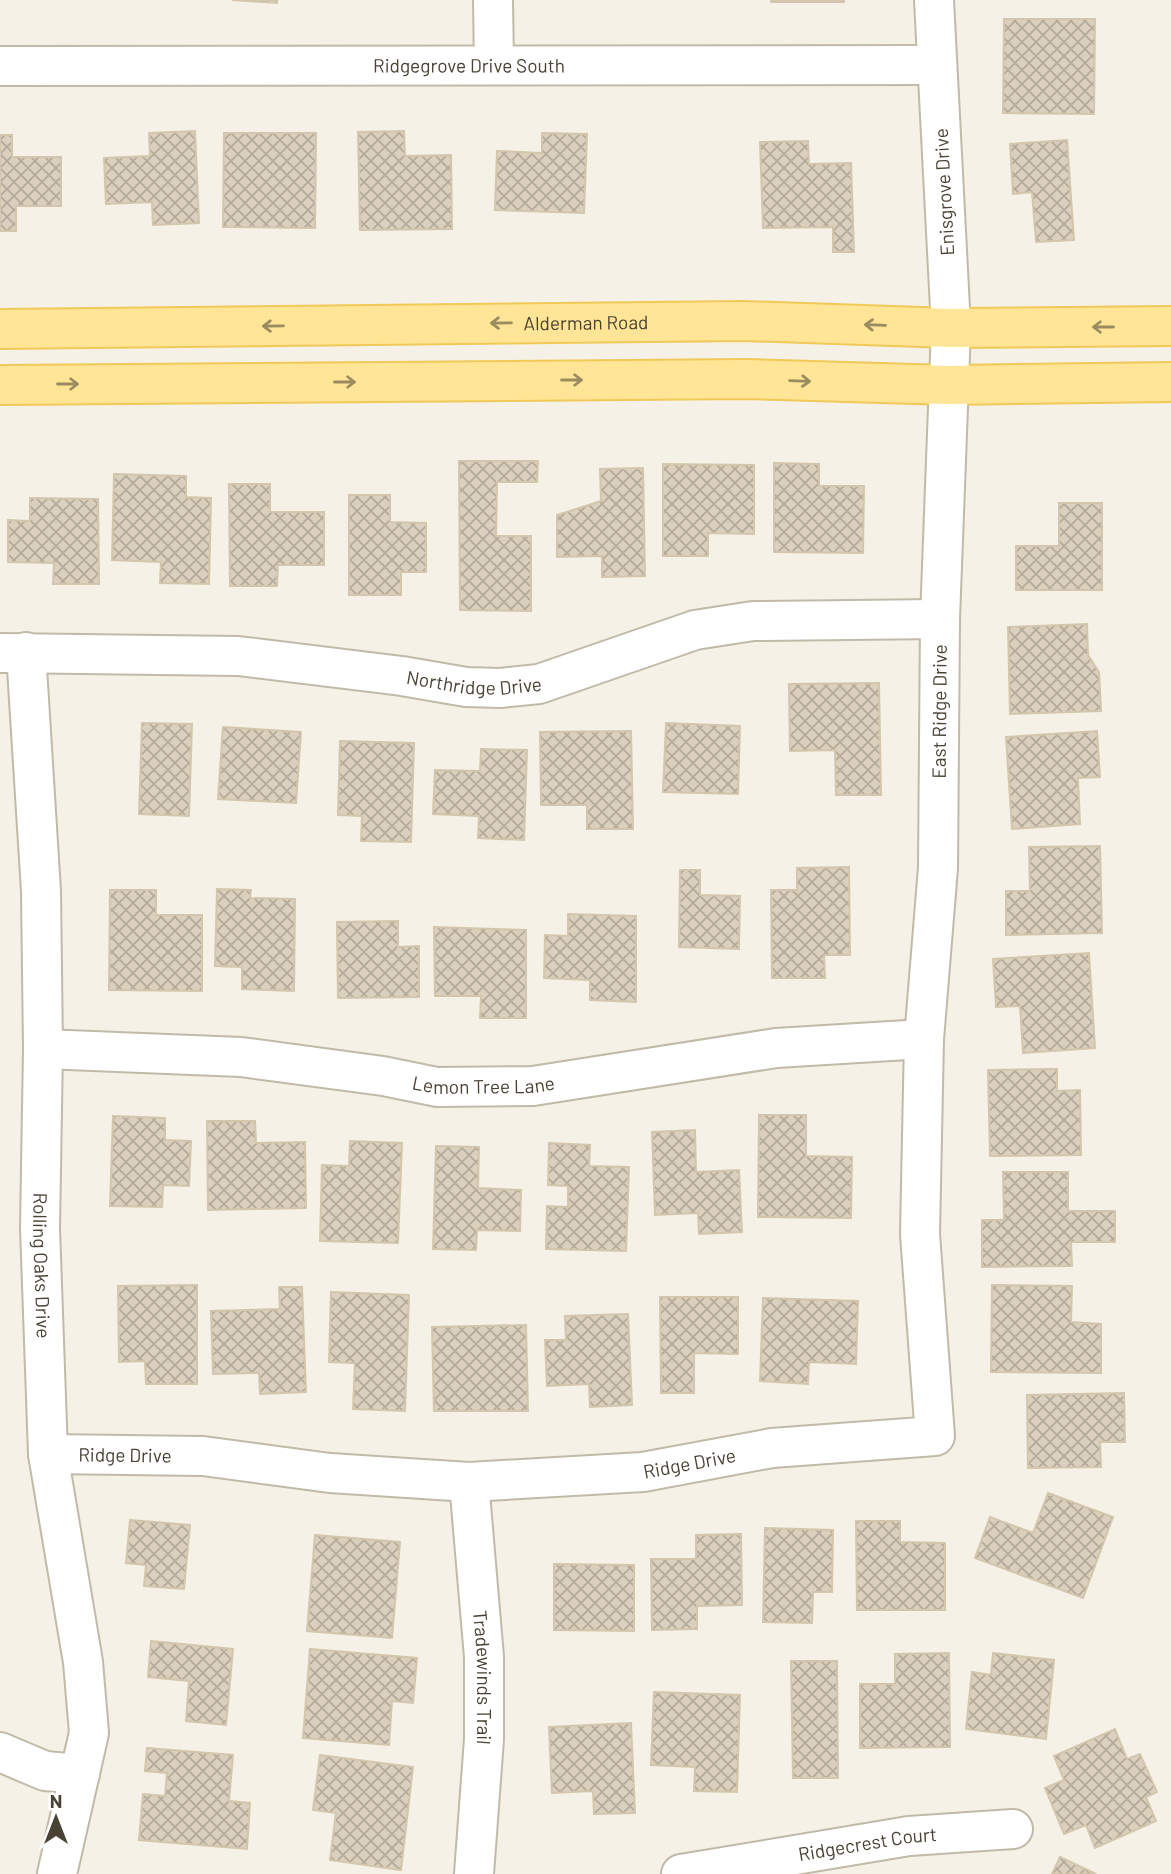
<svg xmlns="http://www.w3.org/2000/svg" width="1171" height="1874" viewBox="0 0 1171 1874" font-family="Barlow,sans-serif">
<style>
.building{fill:url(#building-cross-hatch);stroke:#d3c6ad;stroke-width:2}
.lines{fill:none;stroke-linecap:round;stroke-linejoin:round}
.minor-casing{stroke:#c1baa8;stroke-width:42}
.major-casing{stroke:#f1c959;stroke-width:42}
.minor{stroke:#fff;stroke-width:38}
.major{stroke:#ffe595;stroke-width:38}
.oneway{stroke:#9b8b60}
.labels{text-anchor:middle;stroke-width:5;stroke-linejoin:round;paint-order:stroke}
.street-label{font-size:19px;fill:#494235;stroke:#fff}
</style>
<defs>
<pattern id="building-cross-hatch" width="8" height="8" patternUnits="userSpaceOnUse" patternTransform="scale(1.75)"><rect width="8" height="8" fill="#dbd0bd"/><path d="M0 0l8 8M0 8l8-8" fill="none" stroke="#b4aa9a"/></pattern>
</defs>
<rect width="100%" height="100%" fill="#f5f1e6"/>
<path class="building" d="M232 0H277V3Z
M771 0H844V2H771Z
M1004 19H1095L1094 114 1003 113Z
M195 131 199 223 153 225 152 202 106 204 104 158 150 156 149 133Z
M404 131 405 156 451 155 452 229 360 230 358 132Z
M224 133H316L315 228 223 227Z
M542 133 587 134 584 213 495 210 497 151 542 153Z
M0 135H12V157H61V206H16V231H0Z
M1067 140 1074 240 1036 242 1032 192 1013 194 1010 144Z
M808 141 809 164 851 163 854 252H833V227L763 228 760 142Z
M459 461H538L537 482H497L496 536H531V611L460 610Z
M774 463 819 464V486H864L863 553 774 552Z
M663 464 754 465V534L708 533V556H663Z
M643 468 645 576 602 577V556L557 557V515L601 501 600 469Z
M114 474 186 476V497L211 498 209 584 160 583 161 562 112 560Z
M229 484H270V512H324V565H278L277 586H230Z
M349 495H390V522L426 523V572H401V595H349Z
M30 498 98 499 99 584H53L54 563 8 562V520L30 521Z
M1059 503H1102V590H1016V546H1059Z
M1087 624 1088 655 1099 672 1101 711 1010 714 1008 627Z
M879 683 881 795H836L835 750 790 751 789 684Z
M142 723 192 724 189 816 139 814Z
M666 723 740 726 738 794 663 792Z
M223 727 301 732 296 803 218 799Z
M631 731 633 829H587V805H541L540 732Z
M1097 731 1100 777 1078 778 1080 824 1012 829 1006 737Z
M340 741 414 743 411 842 361 841 362 816 338 815Z
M481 749 527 750 524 840 478 838 479 816 433 814 435 770 480 771Z
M1100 846 1102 933 1006 935V891H1030L1029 847Z
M849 867 850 955H824L825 978H772L771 890H797V868Z
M680 870H700V895L740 896 739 949 679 947Z
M217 889 251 890 250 898 295 899 294 991 242 989V967L215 966Z
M110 890H156V915H202V991L109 990Z
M568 914 636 916V1002L590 1000V980L544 978 545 935 568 936Z
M398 921V947L419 946V997L338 998 337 922Z
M434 927 526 930V1018H480L481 996H435Z
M1089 953 1095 1048 1023 1053 1020 1006 996 1007 993 959Z
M1057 1069V1091L1080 1090 1081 1155 990 1156 988 1070Z
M759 1115H806V1156L852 1157 851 1218 758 1217Z
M113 1116 165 1118V1140L191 1141 189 1186 163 1185 162 1207 110 1206Z
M207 1121H255L256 1143 305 1142 306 1208 208 1210Z
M695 1130 696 1172 739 1170 742 1232 699 1234 698 1213 655 1215 652 1132Z
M350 1141 402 1143 398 1243 320 1241 322 1165 349 1166Z
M549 1143 590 1145 589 1166 629 1167 626 1251 546 1249 547 1206 568 1207V1186L548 1185Z
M436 1146 479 1147 478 1188 521 1190 520 1231 477 1230 476 1250 433 1249Z
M1003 1172H1068V1211H1115V1242H1071L1072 1266 982 1267V1220H1004Z
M197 1285V1384H146L145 1361 119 1362 118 1286Z
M992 1285 1072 1286 1071 1322 1101 1324V1373L991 1372Z
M279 1287H302L306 1392 260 1394 259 1373 213 1374 211 1311 280 1309Z
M331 1292 409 1295 405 1411 353 1409 355 1363 329 1362Z
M660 1297H738V1354L694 1353V1393H661Z
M763 1298 858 1301 856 1364 809 1362 808 1384 760 1381Z
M628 1314 632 1405 590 1407 589 1384 547 1386 545 1340H566L565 1316Z
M526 1325 528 1411H434L432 1327Z
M1124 1393 1125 1442H1100L1101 1467 1028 1468 1027 1395Z
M1048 1493 1113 1517 1083 1598 975 1558 990 1517 1033 1533Z
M130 1520 190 1525 184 1589 144 1586 146 1565 126 1563Z
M856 1521H900V1542L945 1543V1610H857Z
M765 1528 833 1530 832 1592H813L812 1623 763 1622Z
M741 1534 742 1605 697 1606V1629L652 1630 651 1559H696V1535Z
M315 1535 400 1542 392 1638 307 1631Z
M554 1564 634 1565V1631L554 1630Z
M151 1641 233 1649 226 1725 186 1721 189 1681 148 1677Z
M310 1649 417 1658 413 1703 392 1701 389 1745 303 1738Z
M949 1653 950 1747 860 1748V1684H895V1654Z
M993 1653 1054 1660 1046 1739 966 1729 972 1672 991 1675Z
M791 1661H837L838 1778H793Z
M654 1692 740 1695 737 1792 694 1791 695 1767 651 1765Z
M631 1723 635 1813 594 1814 593 1791 552 1793 549 1727Z
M1115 1729 1127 1759 1140 1754 1157 1792 1146 1797 1156 1821 1095 1848 1086 1825 1064 1834 1045 1788 1064 1780 1054 1756Z
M147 1748 233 1755 229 1801 250 1803 247 1849 139 1840 143 1794 165 1796 167 1773 145 1771Z
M320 1755 413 1767 401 1870 330 1860 336 1813 313 1810Z
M1060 1857 1096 1874H1052Z"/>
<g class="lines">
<defs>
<g id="minor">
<path d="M493 0 494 65"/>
<path id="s1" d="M0 66 937 65"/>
<path id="s2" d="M26 652 41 891 43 1049 40 1228 48 1454 83 1662 89 1733 57 1874"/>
<path id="s3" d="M2 653 238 656 402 676 466 687 500 688 539 684 695 630 753 621 940 619"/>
<path id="s4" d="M43 1049 241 1057 383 1076 437 1087 533 1086 776 1048 924 1039"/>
<path id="s5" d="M48 1454 203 1456 330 1473 469 1482 643 1472 772 1448 935 1436 920 1234 924 1039 938 868 940 619 951 328 934 0"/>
<path id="s6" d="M469 1482 484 1657V1739L474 1874"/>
<path d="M0 1752 45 1771 80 1774"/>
<path id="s7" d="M681 1874 909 1836 1013 1829"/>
</g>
<g id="major">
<path id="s8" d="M0 329 744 321 951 328 1171 326"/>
<path d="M0 385 746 379 949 385 1171 382"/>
</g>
</defs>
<use href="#minor" class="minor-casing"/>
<use href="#major" class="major-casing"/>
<use href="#minor" class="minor"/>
<use href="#major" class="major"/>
</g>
<defs><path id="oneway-shaft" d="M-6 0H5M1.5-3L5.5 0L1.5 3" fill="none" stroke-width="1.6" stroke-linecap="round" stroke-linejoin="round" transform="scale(1.75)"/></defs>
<g class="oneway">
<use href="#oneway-shaft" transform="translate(501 323) rotate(179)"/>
<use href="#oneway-shaft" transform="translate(875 325) rotate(-178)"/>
<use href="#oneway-shaft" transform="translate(273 326) rotate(179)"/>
<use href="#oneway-shaft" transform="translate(1103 327) rotate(180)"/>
<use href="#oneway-shaft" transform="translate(572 380)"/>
<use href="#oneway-shaft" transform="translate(800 381) rotate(2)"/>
<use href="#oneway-shaft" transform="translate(345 382)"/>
<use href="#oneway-shaft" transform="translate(68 384)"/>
</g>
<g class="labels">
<g class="street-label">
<text dy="7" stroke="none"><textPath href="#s1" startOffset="469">Ridgegrove Drive South</textPath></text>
<text transform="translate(944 192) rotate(-93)" y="7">Enisgrove Drive</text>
<text dy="7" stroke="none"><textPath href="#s8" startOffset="586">Alderman Road</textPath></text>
<text dy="7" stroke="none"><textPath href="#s3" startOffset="474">Northridge Drive</textPath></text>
<text dy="7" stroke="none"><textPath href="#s5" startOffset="1617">East Ridge Drive</textPath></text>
<text dy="7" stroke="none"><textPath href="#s4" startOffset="443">Lemon Tree Lane</textPath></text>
<text dy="7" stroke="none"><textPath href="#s2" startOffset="614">Rolling Oaks Drive</textPath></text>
<text dy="7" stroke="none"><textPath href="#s5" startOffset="77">Ridge Drive</textPath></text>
<text dy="7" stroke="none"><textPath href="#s5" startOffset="644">Ridge Drive</textPath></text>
<text dy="7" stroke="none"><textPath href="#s6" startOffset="196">Tradewinds Trail</textPath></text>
<text dy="7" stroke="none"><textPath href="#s7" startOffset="189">Ridgecrest Court</textPath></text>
</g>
</g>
<g transform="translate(56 1818)" stroke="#ffffff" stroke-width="5" paint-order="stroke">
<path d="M0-5L12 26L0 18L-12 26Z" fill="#494235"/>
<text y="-10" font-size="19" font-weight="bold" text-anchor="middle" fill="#494235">N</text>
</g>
</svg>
